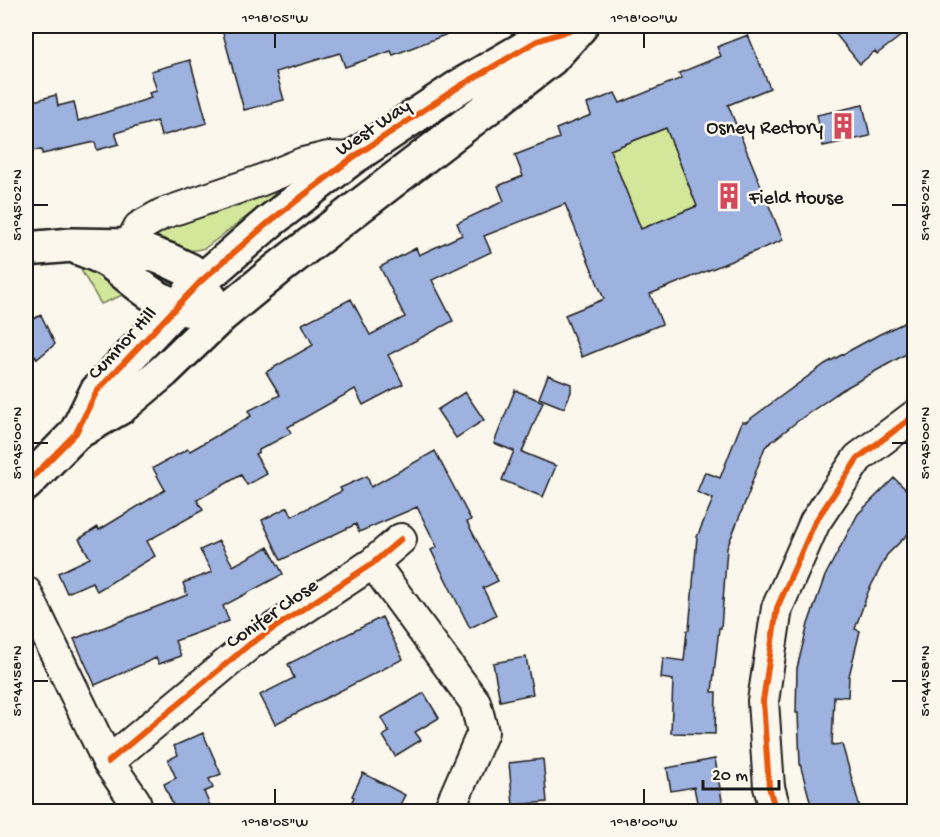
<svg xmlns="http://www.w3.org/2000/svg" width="940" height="837" viewBox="0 0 940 837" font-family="'Gochi Hand',sans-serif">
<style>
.green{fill:#d3e79b;stroke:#78825c;stroke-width:1.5}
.building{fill:#9eb2e0;stroke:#1c1c1c;stroke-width:1.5;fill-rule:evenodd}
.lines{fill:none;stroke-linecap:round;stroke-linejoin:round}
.street-casing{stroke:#1c1c1c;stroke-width:34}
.secondary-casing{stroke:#1c1c1c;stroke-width:38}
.street{stroke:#fbf7ec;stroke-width:30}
.secondary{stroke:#fbf7ec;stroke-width:33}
.cycleway-casing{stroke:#fbf7ec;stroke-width:10}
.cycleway{stroke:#e8590c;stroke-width:6}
.ticks{fill:none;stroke:#1c1c1c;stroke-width:2}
.labels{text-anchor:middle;stroke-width:5;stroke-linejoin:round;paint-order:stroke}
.street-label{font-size:20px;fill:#1c1c1c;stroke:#fbf7ec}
.poi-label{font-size:20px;fill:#1c1c1c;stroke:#fbf7ec;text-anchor:end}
.neatline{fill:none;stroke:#1c1c1c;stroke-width:2}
.ticks-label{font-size:15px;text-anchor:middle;fill:#1c1c1c}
</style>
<rect width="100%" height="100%" fill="#fbf7ec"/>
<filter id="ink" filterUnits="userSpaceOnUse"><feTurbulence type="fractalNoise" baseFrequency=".0167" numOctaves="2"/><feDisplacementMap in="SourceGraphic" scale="12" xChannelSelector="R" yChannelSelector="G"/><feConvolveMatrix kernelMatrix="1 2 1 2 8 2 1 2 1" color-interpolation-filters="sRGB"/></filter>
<g filter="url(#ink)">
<path class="green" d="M666 128 697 206 641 229 610 150Z
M297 179 205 248C185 254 171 249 152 242L151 235 161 226Z
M81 263 95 266 125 294 101 304 82 272Z"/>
<path class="building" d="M221 26H465L466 27 393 55 391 51 345 67 340 53 276 72 284 100 244 110Z
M829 26H914L877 54 875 51 860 64Z
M748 35 770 88 728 105 783 240 650 294 662 324 582 357 565 315 604 299 565 204 484 236 491 252 432 280 453 321 388 355 403 384 363 405 355 389 288 427 291 433 259 450V452L255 454 267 474 247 485 241 475 197 500 203 510 147 541 155 556 97 591 92 582 67 593 58 573 90 558 79 539 98 527 99 530 165 490 153 468 188 449 190 451 251 416 248 411 280 395 266 372 313 345 302 324 351 299 370 335 405 317 380 267 416 248 419 255 462 235 457 223 504 201 498 186 523 176 515 155 559 138 556 129 591 115 587 104 615 93 620 103 682 78 679 73 721 56 717 47ZM666 128 697 206 641 229 610 150Z
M190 60 207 123 161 136 157 121 115 133 119 144 97 150 95 142 42 154V150L26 151V103L56 95 58 106 74 102 78 121 151 98 149 93 157 91 151 71Z
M863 105 870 136 823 146 817 115Z
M41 315 55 344 37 359 35 355 26 360V323Z
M915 318V349L842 390 799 420 765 447 749 490H750L727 548 721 628H719L712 692H716L715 734 671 733 673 680 661 678 663 658 684 661 687 630H689L697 537 713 499 697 492 705 472 720 478 742 422H746L825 364 880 334Z
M548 375 571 384V392L564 408 539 398Z
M515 390 543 402 522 452 556 466 543 497 502 480 514 451 494 443Z
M465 392 484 420 456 438 437 410Z
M435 451 471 520 467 522 498 581 483 588 496 615 470 628 431 550 437 547 417 507 359 532 356 524 281 560 262 520 288 507 292 516 342 491 340 488 367 476 371 487Z
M894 478 915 498V527L887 555 868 592 855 629 860 631 849 676 848 697 834 696 832 745 842 744 860 808 848 812H813L800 764 798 713H796L797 668 808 624 825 576 858 514Z
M219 541 233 566 268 547 283 574 223 606 229 621 175 641 181 656 159 664 156 658 95 685 74 639 187 595 183 583 212 572 200 550Z
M382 617 403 659 275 724 260 695 294 678 288 664Z
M526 657 533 694 500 701 493 663Z
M424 693 439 718 415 732 421 740 395 756 383 736 389 732 381 718Z
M203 733 221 774 209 779 213 788 204 792 213 812H176L164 784 176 778 168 760 178 755 174 746Z
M543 759 547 802 513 805 509 763Z
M715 759 724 812H699L694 787 671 791 667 768Z
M363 773 405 795 396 812H347L354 797 352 796Z"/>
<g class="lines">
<defs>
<path id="street" d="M129 246 139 227 162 214 259 181 303 163 328 157 352 158
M373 563 475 702 483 732 448 812
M26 592 108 762 135 801 137 812
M108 762 250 644 373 563 401 539
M776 812 769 787 763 701 777 608 815 522 858 458 914 416"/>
<path id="secondary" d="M79 248C89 252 101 256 110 262 141 285 155 304 196 311
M26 249 72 245 129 246 168 260 191 271 211 299
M76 433 97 391 200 282 269 222 352 158 460 86 537 41 578 28
M26 484 76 433 121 407 164 371 222 315 279 268 551 59 580 27"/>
</defs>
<use href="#street" class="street-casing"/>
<use href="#secondary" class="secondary-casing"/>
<use href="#street" class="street"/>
<use href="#secondary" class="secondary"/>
<defs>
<path id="cycleway" d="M26 484 76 433 97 391 200 282 269 222 352 158 460 86 537 41 582 26
M108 762 250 644 373 563 401 539
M776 812 769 787 763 701 777 608 815 522 858 458 914 416"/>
</defs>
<use href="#cycleway" class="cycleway-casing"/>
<use href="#cycleway" class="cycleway"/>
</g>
</g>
<path class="ticks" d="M275 33V48M644 33V48M33 205H48M892 205H907M33 443H48M892 443H907M33 681H48M892 681H907M275 789V804M644 789V804"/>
<defs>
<symbol id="building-bare" viewBox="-9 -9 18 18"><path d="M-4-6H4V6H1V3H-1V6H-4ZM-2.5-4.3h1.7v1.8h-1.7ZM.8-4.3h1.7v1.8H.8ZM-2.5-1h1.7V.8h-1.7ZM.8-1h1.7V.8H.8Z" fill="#d1495b" stroke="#fbf7ec" stroke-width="2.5" paint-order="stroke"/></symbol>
</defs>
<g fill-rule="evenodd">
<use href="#building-bare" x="824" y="107" width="38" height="38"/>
<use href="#building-bare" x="710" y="177" width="38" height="38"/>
</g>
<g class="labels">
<g class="street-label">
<text transform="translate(372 126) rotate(-34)" y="7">West Way</text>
<text transform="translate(121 342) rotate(-47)" y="7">Cumnor Hill</text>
<text transform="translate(271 612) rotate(-35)" y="7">Conifer Close</text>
</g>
<g class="poi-label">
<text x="823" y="133">Osney Rectory</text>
<text x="749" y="203" text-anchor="start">Field House</text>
</g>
</g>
<rect width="940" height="837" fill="none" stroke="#fbf7ec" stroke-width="66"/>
<path d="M703 780v9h76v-9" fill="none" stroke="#1c1c1c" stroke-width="3"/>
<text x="712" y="780" font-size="18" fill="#1c1c1c" stroke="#fbf7ec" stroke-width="4.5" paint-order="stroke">20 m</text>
<rect x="33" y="33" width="874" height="771" class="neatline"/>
<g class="ticks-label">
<text x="275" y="22">1°18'05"W</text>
<text x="644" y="22">1°18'00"W</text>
<text transform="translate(16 205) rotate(-90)" y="5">51°45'02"N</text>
<text transform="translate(924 205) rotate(-90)" y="5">51°45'02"N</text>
<text transform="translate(16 443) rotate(-90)" y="5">51°45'00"N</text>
<text transform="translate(924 443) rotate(-90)" y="5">51°45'00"N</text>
<text transform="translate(16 681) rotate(-90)" y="5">51°44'58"N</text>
<text transform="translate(924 681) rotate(-90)" y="5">51°44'58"N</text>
<text x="275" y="826">1°18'05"W</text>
<text x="644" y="826">1°18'00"W</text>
</g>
</svg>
